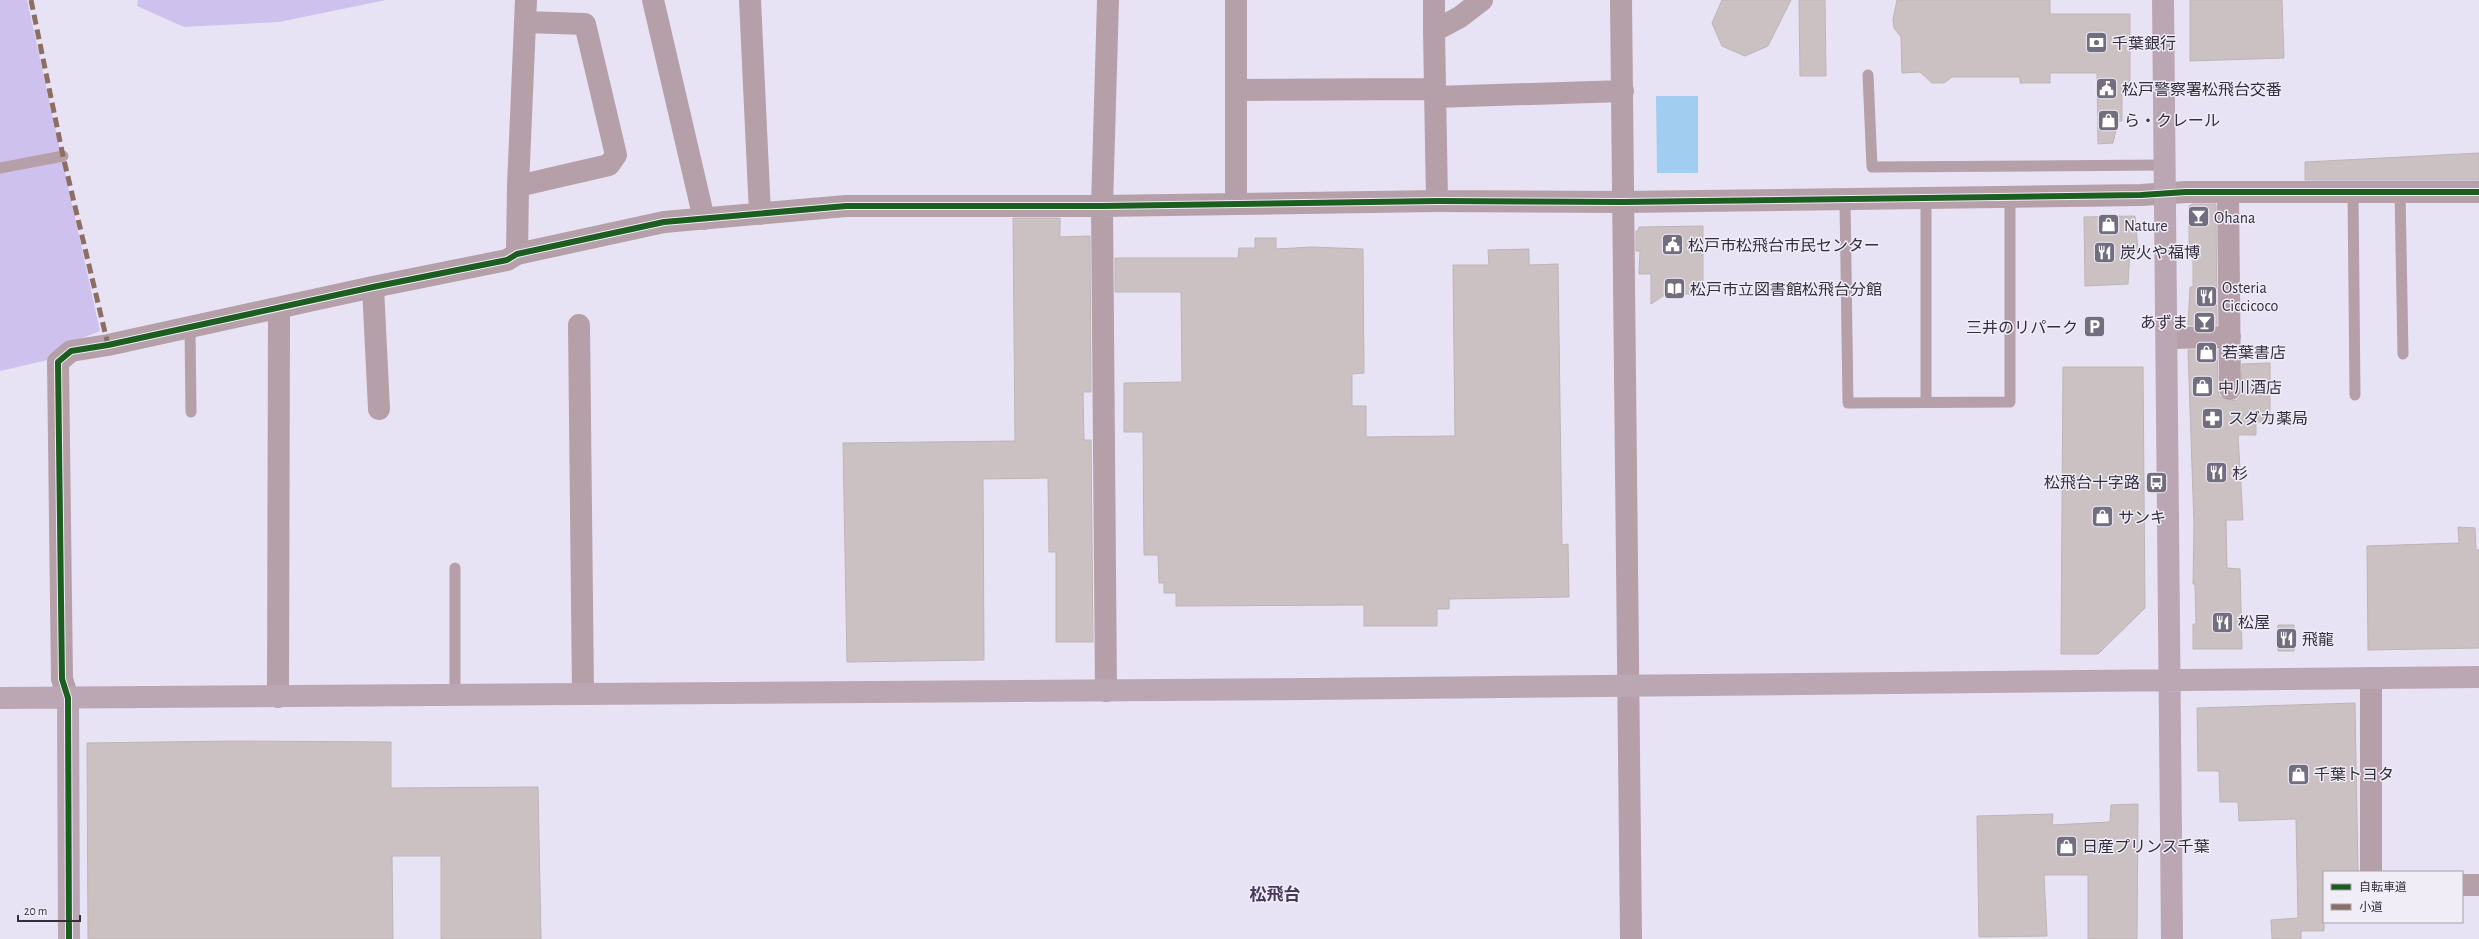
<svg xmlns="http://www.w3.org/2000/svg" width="2479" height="939" viewBox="0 0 2479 939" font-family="'Alegreya Sans','Noto Sans JP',sans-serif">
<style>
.green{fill:#cfc1ed}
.water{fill:#a1cdf0}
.building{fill:#ccc1c2;stroke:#beb4b6}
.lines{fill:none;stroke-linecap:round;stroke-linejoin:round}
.lane{stroke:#b59fa8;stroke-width:11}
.street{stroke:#b59fa8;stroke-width:22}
.secondary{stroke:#bba7b4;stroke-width:22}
.quiet{stroke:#8d6e63;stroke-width:5;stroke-dasharray:10 5;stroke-linecap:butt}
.cycleway-casing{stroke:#f0edf7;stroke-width:8}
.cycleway{stroke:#1b5e20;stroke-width:6}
.labels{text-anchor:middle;stroke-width:3;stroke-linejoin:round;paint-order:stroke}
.poi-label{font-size:16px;fill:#332e40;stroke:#f0edf7;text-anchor:start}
.neighbourhood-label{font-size:17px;font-weight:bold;fill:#46385f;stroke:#f0edf7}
</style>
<rect width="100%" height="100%" fill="#e8e3f4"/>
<path class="green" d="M0 0H27L100 331 62 346 52 359 0 371Z
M138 0H386L279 22 184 27 137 6Z"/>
<path class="water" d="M1656 96H1698V173H1657Z"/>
<path class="building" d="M1722 0H1791L1768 46 1745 56 1722 46 1712 23Z
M1799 0H1825L1826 76H1800Z
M1897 0H2050V14H2130V84L2122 85V121H2118L2113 143 2098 144 2097 73H2050V83H2020V77H1952L1944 83H1932L1920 72 1902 73 1901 37 1894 28 1893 19Z
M2190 0H2282L2284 58 2190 61Z
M2479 153V180H2305V162Z
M2193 204H2216L2217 325H2188L2190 287H2193V256H2189V206Z
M2135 216 2138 250H2130L2128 284 2085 286 2084 217Z
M1013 218H1060V237L1090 236 1091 392H1083L1084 440H1091L1093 642H1056V552H1049L1048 478 983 479 984 660 847 662 843 443 1015 441Z
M1703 226V294H1666L1651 304V274H1639L1640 251H1636V231H1638L1639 227Z
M1255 238H1276V249L1312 247 1363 249 1364 373 1352 374V406H1366V437L1455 436 1453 265H1489L1488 250 1529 249V265L1558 264 1562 545 1568 544 1569 597 1449 599V609H1437V626H1364V605L1176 606V593H1164V583H1159L1158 555H1144L1143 432H1124V383L1182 382 1181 292H1115V258H1238L1239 248H1255Z
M2188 350H2217L2218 390 2219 396 2230 401 2237 400 2241 395 2242 364 2270 363V422H2256V435H2238L2243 520H2226L2227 568 2240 569 2242 649H2193V624H2196L2195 584H2193L2194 525Z
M2063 367H2143L2145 608 2098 654H2061Z
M2458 527 2475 528 2476 550H2479V648L2368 650 2367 546 2459 543Z
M2278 625H2294V651H2278Z
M2355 703 2358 872H2324V931H2301V939H2272L2271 920 2298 918 2296 819 2239 821 2238 802H2220L2219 771H2198L2197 708Z
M234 741 391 742V788L538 787 541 939H441V856H392L393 939H88L87 743Z
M2138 804 2137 939H2088V875H2044L2047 936 1979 937 1977 816 2053 814 2052 825 2110 822 2111 805Z"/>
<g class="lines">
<path class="lane" d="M1868 75 1872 167 2165 165
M0 168 63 156
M2353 192 2355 395
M2400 192 2403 354
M1926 199V402
M1845 200 1848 403 2010 402V197
M190 327 191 412
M455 568V696"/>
<path class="street" d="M653 0 704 219
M750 0 760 214
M1236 0V203
M1434 0V31
M1621 0 1631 939
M1236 90 1435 89
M1435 97 1623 91
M518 186 609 165 616 155 585 24 525 22
M2228 192 2230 389
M1437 201 1434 31 1460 17 1482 0
M517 254 518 186 526 0
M373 287 379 409
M579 325 583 694
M2167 338 2230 337
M2371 678V872
M1106 691 1102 206 1108 0
M278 697 279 309
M68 698 62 679 58 362 71 351 108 345 373 287 507 260 517 254 664 222 846 206H1102L1437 201 1623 202 2141 195 2186 192H2479
M2462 885H2479"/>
<path class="secondary" d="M2163 0 2172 939
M0 698 1311 689 2479 677
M68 698 69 939"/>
<path class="quiet" d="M31 0 63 156 108 345"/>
<defs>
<path id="cycleway" d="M69 939 68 698 62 679 58 362 71 351 108 345 373 287 507 260 517 254 664 222 846 206H1102L1437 201 1623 202 2141 195 2186 192H2479"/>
</defs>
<use href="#cycleway" class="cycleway-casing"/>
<use href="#cycleway" class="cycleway"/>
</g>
<defs>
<symbol id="bank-square" viewBox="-11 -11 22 22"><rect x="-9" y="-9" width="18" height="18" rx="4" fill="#726d7f" stroke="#f0edf7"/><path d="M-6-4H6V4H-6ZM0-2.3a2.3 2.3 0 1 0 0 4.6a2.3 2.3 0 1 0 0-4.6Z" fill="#fff"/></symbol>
<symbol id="civic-square" viewBox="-11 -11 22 22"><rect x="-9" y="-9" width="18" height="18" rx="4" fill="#726d7f" stroke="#f0edf7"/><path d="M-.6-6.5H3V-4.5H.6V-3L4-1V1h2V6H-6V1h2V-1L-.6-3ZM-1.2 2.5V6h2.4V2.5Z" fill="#fff"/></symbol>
<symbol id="shop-square" viewBox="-11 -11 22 22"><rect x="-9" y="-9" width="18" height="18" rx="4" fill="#726d7f" stroke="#f0edf7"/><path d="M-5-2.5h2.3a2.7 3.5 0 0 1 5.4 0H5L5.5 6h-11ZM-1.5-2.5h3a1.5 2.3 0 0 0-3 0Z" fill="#fff"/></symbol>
<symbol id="bar-square" viewBox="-11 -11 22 22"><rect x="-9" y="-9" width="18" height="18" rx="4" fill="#726d7f" stroke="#f0edf7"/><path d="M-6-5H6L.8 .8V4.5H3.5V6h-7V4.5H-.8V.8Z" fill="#fff"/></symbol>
<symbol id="restaurant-square" viewBox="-11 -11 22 22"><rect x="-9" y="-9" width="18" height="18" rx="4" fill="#726d7f" stroke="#f0edf7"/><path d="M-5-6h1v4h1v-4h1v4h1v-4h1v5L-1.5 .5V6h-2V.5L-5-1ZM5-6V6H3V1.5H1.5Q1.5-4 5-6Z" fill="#fff"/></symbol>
<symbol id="library-square" viewBox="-11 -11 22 22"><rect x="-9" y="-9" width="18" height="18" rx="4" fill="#726d7f" stroke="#f0edf7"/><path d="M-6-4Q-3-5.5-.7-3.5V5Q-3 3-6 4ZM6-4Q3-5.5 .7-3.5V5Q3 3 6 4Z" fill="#fff"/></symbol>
<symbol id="parking-square" viewBox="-11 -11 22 22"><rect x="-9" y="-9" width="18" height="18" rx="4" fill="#726d7f" stroke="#f0edf7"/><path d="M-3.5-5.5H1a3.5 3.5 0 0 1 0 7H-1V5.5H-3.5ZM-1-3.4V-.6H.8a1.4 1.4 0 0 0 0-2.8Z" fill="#fff"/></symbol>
<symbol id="pharmacy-square" viewBox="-11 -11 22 22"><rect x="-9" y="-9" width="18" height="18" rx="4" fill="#726d7f" stroke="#f0edf7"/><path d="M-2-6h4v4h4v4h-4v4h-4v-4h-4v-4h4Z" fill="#fff"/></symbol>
<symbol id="bus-square" viewBox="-11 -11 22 22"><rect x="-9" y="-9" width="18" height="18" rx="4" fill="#726d7f" stroke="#f0edf7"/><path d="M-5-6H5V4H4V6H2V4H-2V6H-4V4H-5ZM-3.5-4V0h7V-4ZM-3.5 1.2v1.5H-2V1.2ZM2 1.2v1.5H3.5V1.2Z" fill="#fff"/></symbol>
</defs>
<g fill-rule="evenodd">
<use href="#bank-square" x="2084" y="30" width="25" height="25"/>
<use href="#civic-square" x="2094" y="76" width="25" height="25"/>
<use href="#shop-square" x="2096" y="108" width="25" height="25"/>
<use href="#bar-square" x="2186" y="204" width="25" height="25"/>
<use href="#shop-square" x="2096" y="212" width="25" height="25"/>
<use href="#civic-square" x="1660" y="232" width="25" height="25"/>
<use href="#restaurant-square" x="2092" y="240" width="25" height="25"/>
<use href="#library-square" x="1662" y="276" width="25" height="25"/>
<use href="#restaurant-square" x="2194" y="284" width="25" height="25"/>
<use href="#bar-square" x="2192" y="310" width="25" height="25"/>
<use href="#parking-square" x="2082" y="314" width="25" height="25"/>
<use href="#shop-square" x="2194" y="340" width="25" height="25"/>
<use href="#shop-square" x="2190" y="374" width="25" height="25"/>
<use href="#pharmacy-square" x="2200" y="406" width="25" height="25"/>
<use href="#restaurant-square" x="2204" y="460" width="25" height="25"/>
<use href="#bus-square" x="2144" y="470" width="25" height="25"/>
<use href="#shop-square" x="2090" y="504" width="25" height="25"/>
<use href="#restaurant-square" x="2210" y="610" width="25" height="25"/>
<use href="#restaurant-square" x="2274" y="626" width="25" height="25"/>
<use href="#shop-square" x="2286" y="762" width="25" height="25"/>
<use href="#shop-square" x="2054" y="834" width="25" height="25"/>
</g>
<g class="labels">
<g class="poi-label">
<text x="2112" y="49">千葉銀行</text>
<text x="2122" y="95">松戸警察署松飛台交番</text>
<text x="2124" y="126">ら・クレール</text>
<text x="2214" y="223">Ohana</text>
<text x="2124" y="231">Nature</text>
<text x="1688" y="251">松戸市松飛台市民センター</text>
<text x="2120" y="258">炭火や福博</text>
<text x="2222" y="293">Osteria<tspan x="2222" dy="18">Ciccicoco</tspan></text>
<text x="1690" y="295">松戸市立図書館松飛台分館</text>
<text x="2188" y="328" text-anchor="end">あずま</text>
<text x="2078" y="333" text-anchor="end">三井のリパーク</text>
<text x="2222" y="358">若葉書店</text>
<text x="2218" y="393">中川酒店</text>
<text x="2228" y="424">スダカ薬局</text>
<text x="2232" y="479">杉</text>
<text x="2140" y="488" text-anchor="end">松飛台十字路</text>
<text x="2118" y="523">サンキ</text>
<text x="2238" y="628">松屋</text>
<text x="2302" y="645">飛龍</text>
<text x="2314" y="780">千葉トヨタ</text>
<text x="2082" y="852">日産プリンス千葉</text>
</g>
<g class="neighbourhood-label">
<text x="1275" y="900">松飛台</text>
</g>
</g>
<rect x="2323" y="871" width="140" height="52" fill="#f0edf7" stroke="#a4a1ae"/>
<rect x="2331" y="884" width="20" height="6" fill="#1b5e20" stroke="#a4a1ae"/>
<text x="2359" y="891" font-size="12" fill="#332e40">自転車道</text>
<rect x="2331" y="904" width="20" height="6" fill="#8d6e63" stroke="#a4a1ae"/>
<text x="2359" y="911" font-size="12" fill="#332e40">小道</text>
<path d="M18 915v6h62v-6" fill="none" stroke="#332e40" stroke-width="2"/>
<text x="24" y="915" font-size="12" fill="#332e40" stroke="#f0edf7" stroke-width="3" paint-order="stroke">20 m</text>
</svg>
